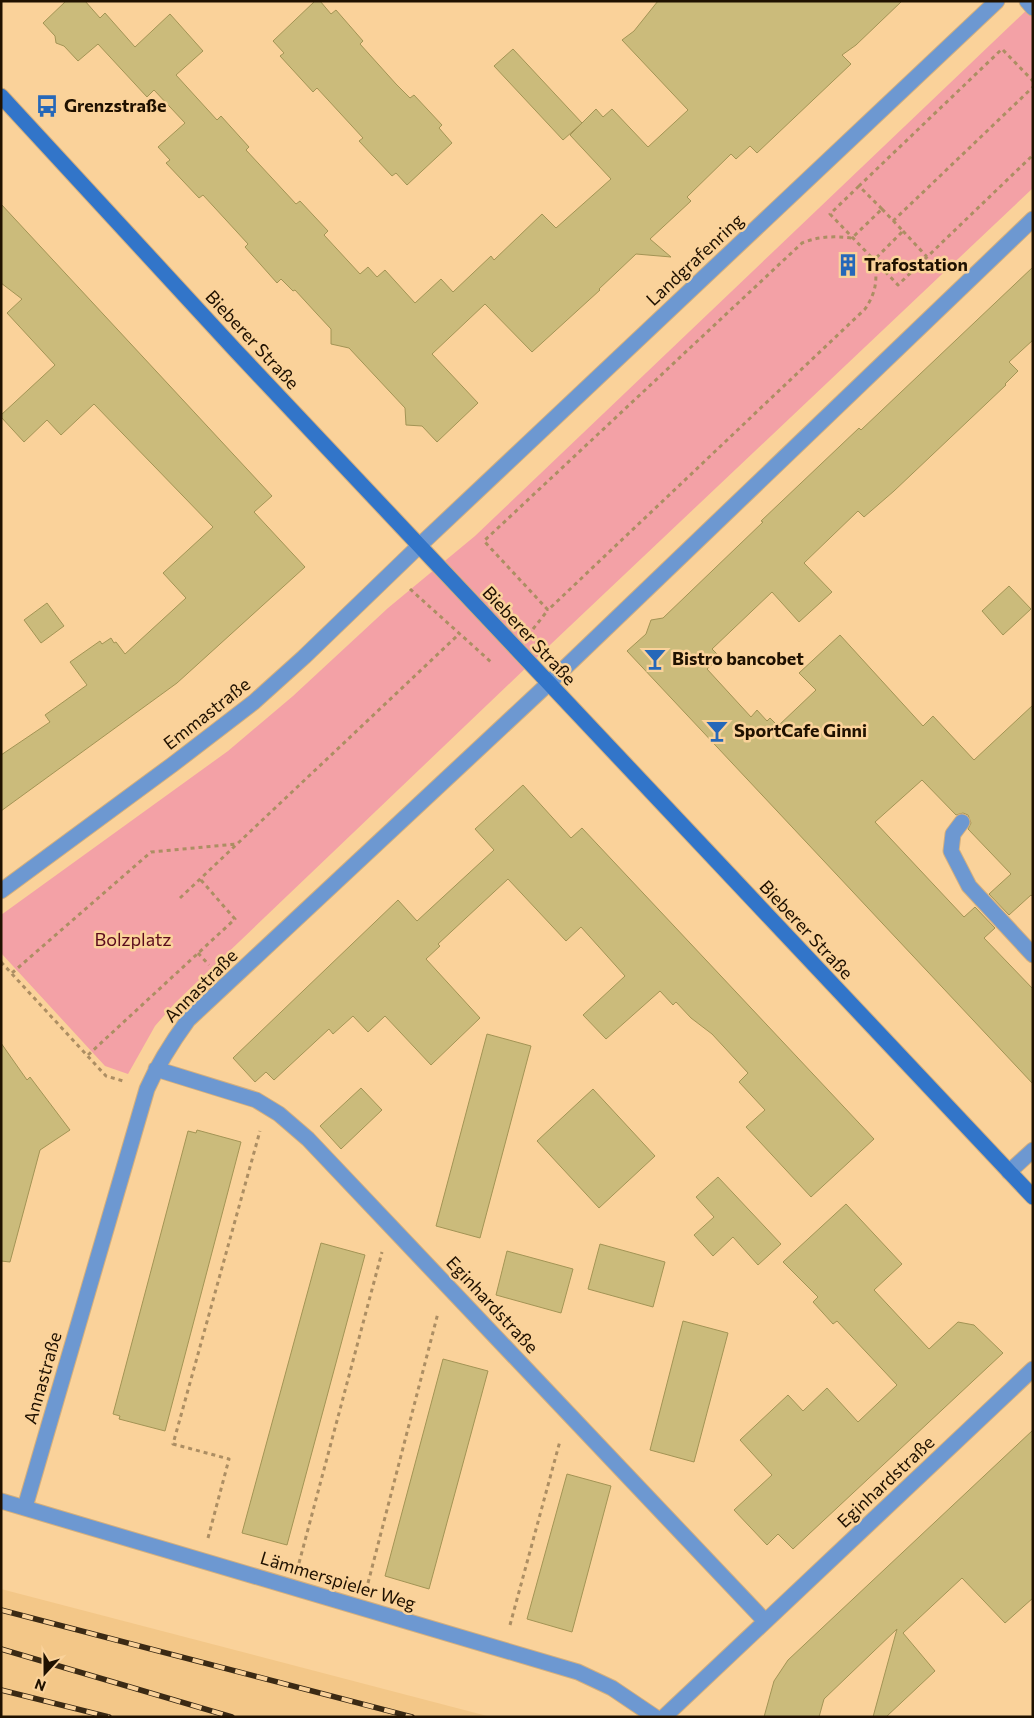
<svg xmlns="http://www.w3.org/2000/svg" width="1034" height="1718" viewBox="0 0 1034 1718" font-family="Commissioner,sans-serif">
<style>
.built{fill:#f3c788}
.green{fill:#f3a1a6}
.building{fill:#cbbb7b;stroke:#a39455}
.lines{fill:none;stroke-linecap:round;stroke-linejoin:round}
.lane-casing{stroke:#d3af7e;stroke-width:17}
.street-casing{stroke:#d3af7e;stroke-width:17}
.secondary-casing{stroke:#d3af7e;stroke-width:17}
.path{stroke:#ac8e63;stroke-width:3;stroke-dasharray:4 4;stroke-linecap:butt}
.lane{stroke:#6d98d1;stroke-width:15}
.street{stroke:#6d98d1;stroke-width:15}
.secondary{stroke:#3275c9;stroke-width:15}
.rail-casing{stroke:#3b2a14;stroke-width:5.5}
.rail{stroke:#fad29a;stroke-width:4;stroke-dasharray:11;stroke-linecap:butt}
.labels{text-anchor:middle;stroke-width:5;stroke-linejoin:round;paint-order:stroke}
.poi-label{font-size:18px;font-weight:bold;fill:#1f1100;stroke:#fad29a;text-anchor:start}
.street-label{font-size:18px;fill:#1f1100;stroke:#fad29a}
.park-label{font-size:18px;fill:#5b0a1c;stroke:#fad29a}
</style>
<rect width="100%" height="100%" fill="#fad29a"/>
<path class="built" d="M1 1589 491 1717H1Z"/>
<path class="green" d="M1033 4V188L532 662 175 1003 155 1026 128 1074 105 1066 1 953V915L228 751 293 696 388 608 475 536Z"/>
<path class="building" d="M66 1H85L100 18 105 13 135 47 170 14 203 51 176 75 217 120 221 116 249 147 246 150 296 204 300 201 328 231 324 235 360 274 368 267 377 277 385 270 415 303 441 279 453 292 491 256 494 260 542 214 556 228 611 179 570 135 596 109 603 117 612 109 648 147 688 110 622 40 634 31 658 1H902L856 45 842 55 851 64 757 153 750 146 736 159 731 154 687 197 691 201 650 239 671 257 636 254 599 289 600 290 532 352 485 304 432 354 478 403 437 442 422 426 406 425 405 408 349 348 331 344V329L317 314 295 290 293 291 281 279 277 283 245 247 248 244 203 195 199 198 166 163 170 160 158 147 185 123 154 90 147 97 98 44 78 61 64 46 56 43 55 36 43 23Z
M315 1H320L331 14 336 10 363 41 360 44 396 84 410 98 414 95 442 125 439 128 452 143 407 185 396 173 392 176 359 141 363 138 317 88 313 92 280 56 284 53 273 41Z
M513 49 582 123 563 140 494 66Z
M1 204 272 496 254 512 305 567 177 683 1 811V755L50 722 45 715 87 685 70 662 100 641 102 644 111 638 114 643 116 642 125 654 186 598 163 573 213 527 94 404 61 435 47 420 24 442 1 417V415L55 365 7 313 22 299 1 283Z
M1033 267V340L1009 362 1018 371 1005 384 1006 385 894 491 864 517 858 511 804 563 832 592 799 622 772 592 712 649 720 657 707 669 751 717 757 710 767 721 770 718 778 726 816 690 799 673 840 635 923 726 933 716 974 760 1033 705V897L1031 895 1009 915 989 894 1011 874 968 829 971 823 968 815 963 813 956 815 922 780 875 822 964 917 975 907 995 928 984 938 1033 989V1084L627 651 646 634 651 620 663 618 763 522 761 521 859 428 861 430Z
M1009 586 1031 609 1003 635 982 611Z
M47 603 64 626 41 643 24 620Z
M523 785 571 838 582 828 874 1139 811 1197 746 1127 765 1110 739 1082 748 1073 712 1034 691 1018 676 1002 673 1005 660 991 606 1039 583 1015 625 976 581 927 566 941 508 879 438 944 440 946 426 959 480 1018 431 1065 385 1016 368 1032 353 1016 333 1034 329 1029 274 1080 266 1072 255 1082 233 1058 398 900 417 921 494 850 475 829Z
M487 1034 531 1046 480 1238 436 1226Z
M1 1043 27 1080 30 1077 70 1130 40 1150 10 1262 1 1261Z
M361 1088 382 1110 341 1149 320 1126Z
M593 1089 655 1156 599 1208 537 1141Z
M197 1130 241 1142 165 1431 119 1419 120 1416 113 1414 188 1131 196 1133Z
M718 1177 781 1244 758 1265 733 1237 713 1256 694 1235 714 1217 696 1197Z
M846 1204 902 1264 874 1290 929 1349 958 1322 974 1325 1003 1353 793 1549 778 1534 767 1545 734 1510 772 1475 740 1440 788 1395 803 1411 827 1388 858 1422 897 1385 837 1321 833 1324 813 1302 818 1297 783 1262Z
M321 1243 365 1255 287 1545 242 1533Z
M600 1244 665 1262 653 1307 588 1289Z
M507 1251 573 1269 561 1313 496 1295Z
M683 1321 728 1333 694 1462 650 1450Z
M443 1359 488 1371 429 1589 385 1576Z
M1033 1430V1598L1005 1623 962 1578 903 1633 935 1671 886 1717H873L897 1629 824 1699 819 1717H764L774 1681 788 1660Z
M567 1474 611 1486 572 1632 527 1619Z"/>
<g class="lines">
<defs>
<path id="lane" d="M962 822 953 834 951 851 969 886 1033 955"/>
<path id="street" d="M1027 1 1033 8
M1 891 172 765 254 702 304 657 419 546 997 1
M156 1069 256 1100 279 1114 308 1139 765 1621
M1009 1172 1033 1150
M1 1501 578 1672 612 1688 655 1717
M25 1507 147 1089C158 1064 172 1042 188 1020L548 684 1033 219
M664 1717 1033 1369"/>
<path id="secondary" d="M1 96 236 351 1033 1197"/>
</defs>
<use href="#lane" class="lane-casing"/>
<use href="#street" class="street-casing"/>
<use href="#secondary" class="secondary-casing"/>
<path class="path" d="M859 186 830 214 898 285 927 257
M882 209 903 231 874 260C878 279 876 293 865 309L548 610 484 541 802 243C819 236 834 236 852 238Z
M882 209 859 186 1002 49 1033 81
M893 221 1033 87
M903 231 927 257 1033 155
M410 589 491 662
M533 629 548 610
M180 898 459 634
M198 953 209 965
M1 962 106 1076 123 1081
M12 973 151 852 236 844
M88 1055 235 919 200 879
M208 1538 229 1459 173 1444 260 1131
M299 1563 382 1252
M368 1583 438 1313
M510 1625 560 1441"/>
<use href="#lane" class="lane"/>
<use href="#street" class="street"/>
<use href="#secondary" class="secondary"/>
<defs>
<path id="rail" d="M1 1610 412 1717
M1 1649 232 1717
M1 1690 109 1717"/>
</defs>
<use href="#rail" class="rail-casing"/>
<use href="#rail" class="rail"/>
</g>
<defs>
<symbol id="bus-bare" viewBox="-9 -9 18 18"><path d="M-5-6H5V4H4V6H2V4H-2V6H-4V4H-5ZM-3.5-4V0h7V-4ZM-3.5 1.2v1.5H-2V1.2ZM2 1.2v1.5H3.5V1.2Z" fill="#2668b9" stroke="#fad29a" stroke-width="2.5" paint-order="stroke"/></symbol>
<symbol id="building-bare" viewBox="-9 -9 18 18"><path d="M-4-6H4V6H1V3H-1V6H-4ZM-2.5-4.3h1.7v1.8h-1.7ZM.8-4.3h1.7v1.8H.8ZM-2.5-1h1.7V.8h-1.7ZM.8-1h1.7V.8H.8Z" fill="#2668b9" stroke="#fad29a" stroke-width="2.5" paint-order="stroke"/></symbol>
<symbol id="bar-bare" viewBox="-9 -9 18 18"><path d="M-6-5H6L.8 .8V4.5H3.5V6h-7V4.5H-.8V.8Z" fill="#2668b9" stroke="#fad29a" stroke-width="2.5" paint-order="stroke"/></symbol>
</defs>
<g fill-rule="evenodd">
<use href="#bus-bare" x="31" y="90" width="32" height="32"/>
<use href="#building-bare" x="832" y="249" width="32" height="32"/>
<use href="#bar-bare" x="639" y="643" width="32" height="32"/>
<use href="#bar-bare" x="701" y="715" width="32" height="32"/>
</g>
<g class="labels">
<g class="poi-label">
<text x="64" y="112">Grenzstraße</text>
<text x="864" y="271">Trafostation</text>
<text x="672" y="665">Bistro bancobet</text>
<text x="734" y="737">SportCafe Ginni</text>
</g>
<g class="street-label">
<text transform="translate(695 260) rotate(-43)" y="6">Landgrafenring</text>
<text transform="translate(252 340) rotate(47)" y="6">Bieberer Straße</text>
<text transform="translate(529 636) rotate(47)" y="6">Bieberer Straße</text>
<text transform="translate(207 714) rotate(-38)" y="6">Emmastraße</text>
<text transform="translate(806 930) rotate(47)" y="6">Bieberer Straße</text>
<text transform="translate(201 986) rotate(-45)" y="6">Annastraße</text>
<text transform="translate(492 1305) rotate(47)" y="6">Eginhardstraße</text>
<text transform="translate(43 1378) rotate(-74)" y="6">Annastraße</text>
<text transform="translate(886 1482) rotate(-43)" y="6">Eginhardstraße</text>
<text transform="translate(338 1581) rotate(17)" y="6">Lämmerspieler Weg</text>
</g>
<g class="park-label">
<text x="133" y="946">Bolzplatz</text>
</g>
</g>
<rect width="1034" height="1718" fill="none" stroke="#1f1100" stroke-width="5"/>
<g transform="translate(45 1673) rotate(201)" stroke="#fad29a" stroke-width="4" paint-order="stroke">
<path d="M0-4L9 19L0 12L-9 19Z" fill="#1f1100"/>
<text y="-8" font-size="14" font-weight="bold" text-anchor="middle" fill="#1f1100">N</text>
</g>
</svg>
